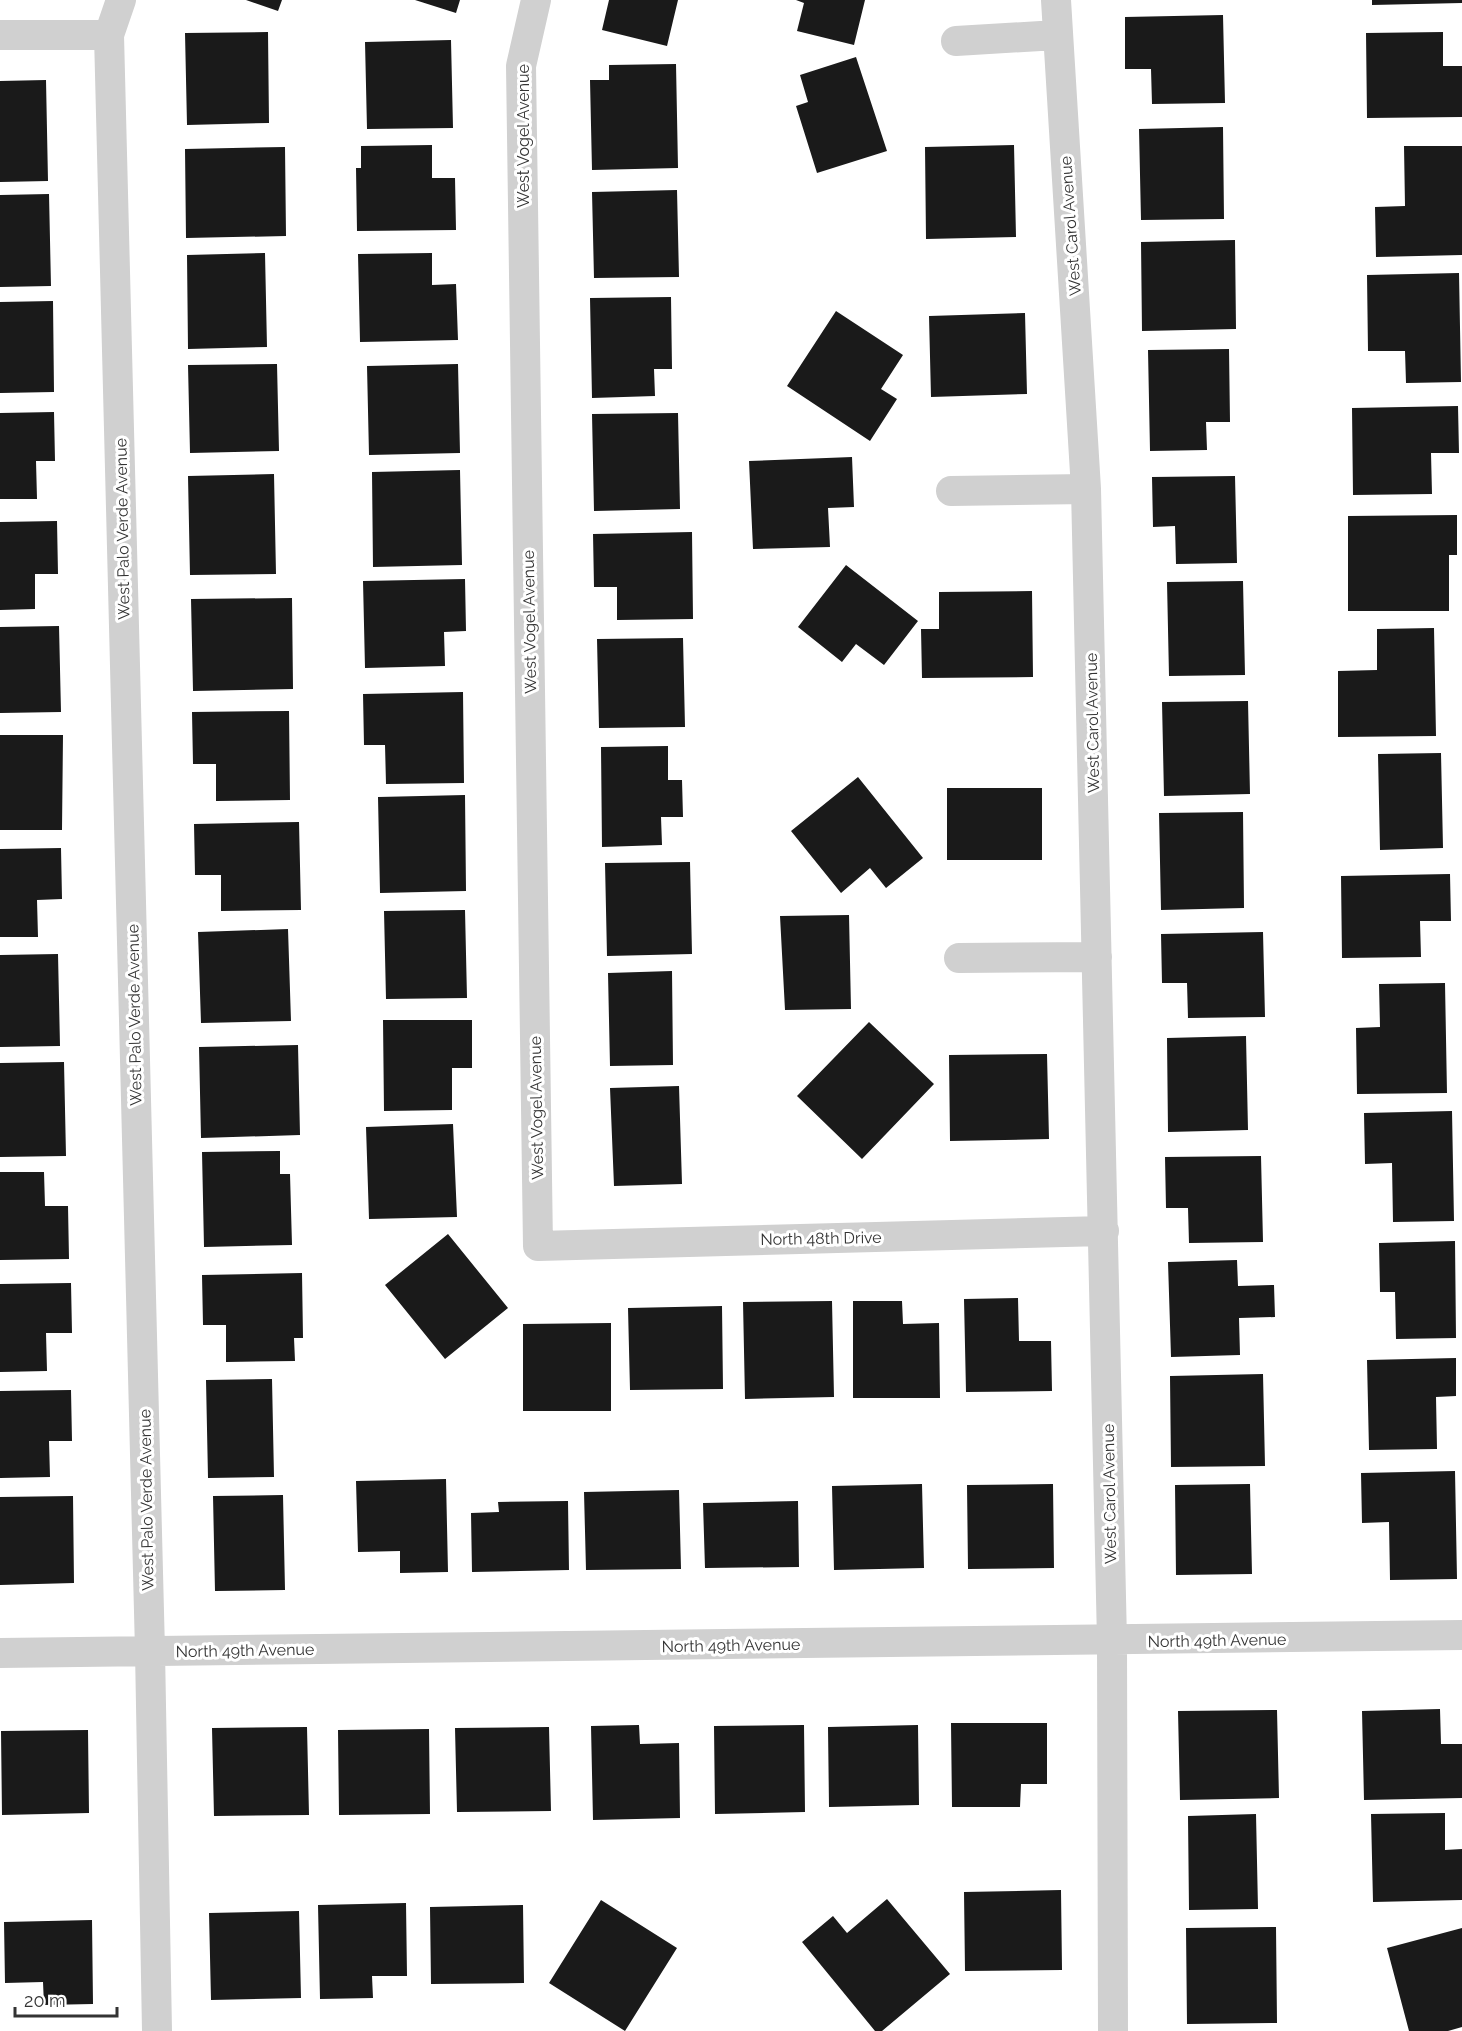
<svg xmlns="http://www.w3.org/2000/svg" width="1462" height="2031" viewBox="0 0 1462 2031" font-family="Raleway,sans-serif">
<style>
.building{fill:#1a1a1a}
.lines{fill:none;stroke-linecap:round;stroke-linejoin:round}
.minor{stroke:#d0d0d0;stroke-width:30}
.labels{text-anchor:middle;stroke-width:6;stroke-linejoin:round;paint-order:stroke}
.street-label{font-size:16px;fill:#333;stroke:#fff}
</style>
<rect width="100%" height="100%" fill="#fff"/>
<path class="building" d="M246 0H282L278 11Z
M415 0H460L456 13Z
M609 0H678L667 46 602 30Z
M796 0H865L854 45 797 31 804 3Z
M1372 0H1462V3L1372 5Z
M1223 15 1225 103 1152 104 1151 69H1125V17Z
M268 32 269 123 187 125 185 33Z
M1443 32V66H1462V117L1367 118 1366 33Z
M451 40 453 128 367 129 365 42Z
M856 57 887 151 817 173 796 106 808 102 800 75Z
M676 64 678 168 592 170 590 80H609V65Z
M46 80 48 181 0 182V81Z
M1223 127 1224 219 1141 220 1139 129Z
M432 145V178H455L456 230 357 231 356 168H361V146Z
M1014 145 1016 237 926 239 925 147Z
M1404 146H1462V255L1376 257 1375 207 1405 206Z
M285 147 286 236 186 238 185 149Z
M677 190 679 277 594 278 592 192Z
M49 194 51 286 0 287V195Z
M1235 240 1236 329 1142 331 1141 242Z
M265 253 267 347 188 349 187 255Z
M432 253V285L456 284 458 340 360 342 358 254Z
M1459 273 1461 382 1406 383 1405 351H1368L1367 275Z
M671 297 672 369H654L655 396 592 398 590 298Z
M53 301 54 392 0 393V302Z
M836 311 903 355 881 389 897 399 870 441 787 386Z
M1025 313 1027 394 931 397 929 316Z
M1229 349 1230 422H1206L1207 450 1150 451 1148 350Z
M277 364 279 451 190 453 188 365Z
M458 364 460 453 369 455 367 366Z
M1458 406 1459 453H1431L1432 494 1353 495 1352 408Z
M54 412 55 461H36L37 499H0V413Z
M678 413 680 509 594 511 592 414Z
M852 457 854 507 828 508 830 547 753 549 749 461Z
M460 470 462 565 373 567 372 472Z
M274 474 276 574 190 575 188 476Z
M1235 476 1237 563 1176 564 1175 526 1153 527 1152 477Z
M1457 515V555H1449V611H1348V516Z
M57 521 58 574H35V609L0 610V522Z
M692 532 693 619 617 620V587H594L593 534Z
M846 565 918 621 884 665 856 644 842 662 798 627Z
M465 579 466 631 444 632 445 666 365 668 363 581Z
M1243 581 1245 675 1169 676 1167 582Z
M1032 591 1033 677 922 678 921 629H939V592Z
M292 598 293 689 193 691 191 599Z
M59 626 61 712 0 713V627Z
M1434 628 1436 736 1338 737V671L1377 670V629Z
M683 638 685 727 599 728 597 639Z
M463 692 464 783 386 784 385 745H364L363 694Z
M1248 701 1250 794 1164 796 1162 702Z
M289 711 290 800 216 801V764H193L192 712Z
M0 735H63L62 830H0Z
M668 746V780H682L683 817H661L662 845 602 847 601 747Z
M1441 753 1443 848 1380 850 1378 754Z
M858 777 923 858 886 888 870 868 841 893 791 831Z
M947 788H1042V860H947Z
M465 795 466 891 380 893 378 797Z
M1243 812 1244 908 1161 910 1159 813Z
M299 822 301 910 221 911V875H195L194 824Z
M61 848 62 899 37 900 38 937H0V849Z
M690 862 692 954 607 956 605 863Z
M1450 874 1451 921H1420L1421 957 1342 958 1341 876Z
M465 910 467 998 386 999 384 911Z
M849 915 851 1009 785 1010 780 916Z
M288 929 291 1021 201 1023 198 932Z
M1263 932 1265 1017 1188 1018 1187 983H1162L1161 934Z
M58 954 60 1046 0 1047V955Z
M672 971 673 1065 610 1066 608 973Z
M1445 983 1447 1093 1357 1094 1356 1028 1380 1027 1379 984Z
M383 1020H472V1068H452V1110L384 1111Z
M869 1022 934 1084 862 1159 797 1096Z
M1246 1036 1248 1130 1168 1132 1167 1038Z
M298 1045 300 1135 201 1138 199 1047Z
M1047 1054 1049 1139 950 1141 949 1055Z
M64 1062 66 1156 0 1157V1063Z
M679 1086 682 1184 614 1186 610 1088Z
M1452 1111 1454 1221 1393 1222 1392 1163 1365 1164 1364 1113Z
M453 1124 457 1217 369 1219 366 1127Z
M280 1151V1174H290L292 1245 204 1247 202 1152Z
M1261 1156 1263 1242 1189 1243 1188 1208H1166L1165 1157Z
M0 1172H44L45 1206H68L69 1259 0 1260Z
M448 1234 508 1308 445 1359 385 1285Z
M1455 1241 1456 1338 1396 1339 1395 1292H1380L1379 1243Z
M1237 1260 1238 1286 1274 1285 1275 1317 1239 1318 1240 1355 1171 1357 1168 1262Z
M302 1273 303 1338H294L295 1361 226 1362V1325H203L202 1275Z
M71 1283 72 1333H46L47 1371 0 1372V1284Z
M1018 1298 1019 1341H1051L1052 1391 966 1392 964 1299Z
M832 1301 834 1397 745 1399 743 1302Z
M853 1301H902L903 1324 939 1323 940 1398H853Z
M722 1306 723 1389 630 1390 628 1308Z
M611 1323V1411H523V1324Z
M1456 1358V1396L1436 1397 1437 1449 1369 1450 1367 1360Z
M1263 1374 1265 1466 1171 1467 1170 1376Z
M272 1379 274 1477 208 1478 206 1380Z
M71 1390 72 1441H49L50 1477 0 1478V1391Z
M1455 1471 1457 1579 1390 1580 1389 1522 1362 1523 1361 1473Z
M446 1479 448 1572 400 1573V1551L358 1552 356 1481Z
M922 1484 924 1568 834 1570 832 1486Z
M1053 1484 1054 1568 968 1569 967 1485Z
M1250 1484 1252 1574 1176 1575 1175 1485Z
M679 1490 681 1569 586 1570 584 1492Z
M283 1495 285 1590 215 1591 213 1496Z
M73 1496 74 1583 0 1585V1497Z
M568 1501 569 1570 472 1572 471 1513 499 1512 498 1502Z
M798 1501 799 1567 705 1568 703 1503Z
M1440 1709 1441 1744H1462V1798L1364 1800 1362 1711Z
M1277 1710 1279 1798 1180 1800 1178 1711Z
M951 1723H1047V1784H1021L1020 1807H952Z
M639 1725 640 1744 679 1743 680 1818 593 1820 591 1726Z
M804 1725 805 1812 715 1814 714 1726Z
M918 1725 919 1805 829 1807 828 1727Z
M307 1727 309 1815 214 1816 212 1728Z
M549 1727 551 1811 457 1812 455 1728Z
M429 1729 430 1814 339 1815 338 1730Z
M88 1730 89 1813 2 1815 1 1731Z
M1445 1813V1850L1462 1849V1900L1373 1902 1371 1814Z
M1256 1814 1258 1909 1189 1910 1188 1816Z
M1061 1890 1062 1970 965 1971 964 1892Z
M887 1899 950 1974 882 2031H875L802 1942 833 1916 847 1933Z
M601 1900 677 1948 625 2031 549 1983Z
M406 1903 407 1976H372L373 1998 320 1999 318 1905Z
M523 1905 524 1983 431 1984 430 1907Z
M299 1911 301 1998 211 2000 209 1913Z
M92 1920 93 2004 44 2005 43 1982 5 1983 4 1922Z
M1276 1927 1277 2023 1187 2024 1186 1928Z
M1462 1928V2027L1448 2031H1409L1387 1948Z"/>
<g class="lines">
<path class="minor" d="M121 0 109 35 150 1651 157 2031
M536 0 521 66 538 1246 1104 1231
M1056 0 1086 489 1112 1641 1113 2031
M0 35H109
M956 41 1057 35
M951 491 1086 489
M959 958 1097 957
M0 1653 1462 1635"/>
</g>
<g class="labels">
<g class="street-label">
<text transform="translate(523 136) rotate(-90)" y="6">West Vogel Avenue</text>
<text transform="translate(1070 226) rotate(-94)" y="6">West Carol Avenue</text>
<text transform="translate(122 529) rotate(-91)" y="6">West Palo Verde Avenue</text>
<text transform="translate(529 622) rotate(-91)" y="6">West Vogel Avenue</text>
<text transform="translate(1092 723) rotate(-91)" y="6">West Carol Avenue</text>
<text transform="translate(134 1015) rotate(-91)" y="6">West Palo Verde Avenue</text>
<text transform="translate(536 1108) rotate(-91)" y="6">West Vogel Avenue</text>
<text transform="translate(821 1238) rotate(-1)" y="6">North 48th Drive</text>
<text transform="translate(1109 1494) rotate(-91)" y="6">West Carol Avenue</text>
<text transform="translate(146 1500) rotate(-91)" y="6">West Palo Verde Avenue</text>
<text transform="translate(1217 1640) rotate(-1)" y="6">North 49th Avenue</text>
<text transform="translate(731 1645) rotate(-1)" y="6">North 49th Avenue</text>
<text transform="translate(245 1650) rotate(-1)" y="6">North 49th Avenue</text>
</g>
</g>
<path d="M15 2007v9h102v-9" fill="none" stroke="#333333" stroke-width="3"/>
<text x="24" y="2007" font-size="18" fill="#333333" stroke="#ffffff" stroke-width="4.5" paint-order="stroke">20 m</text>
</svg>
